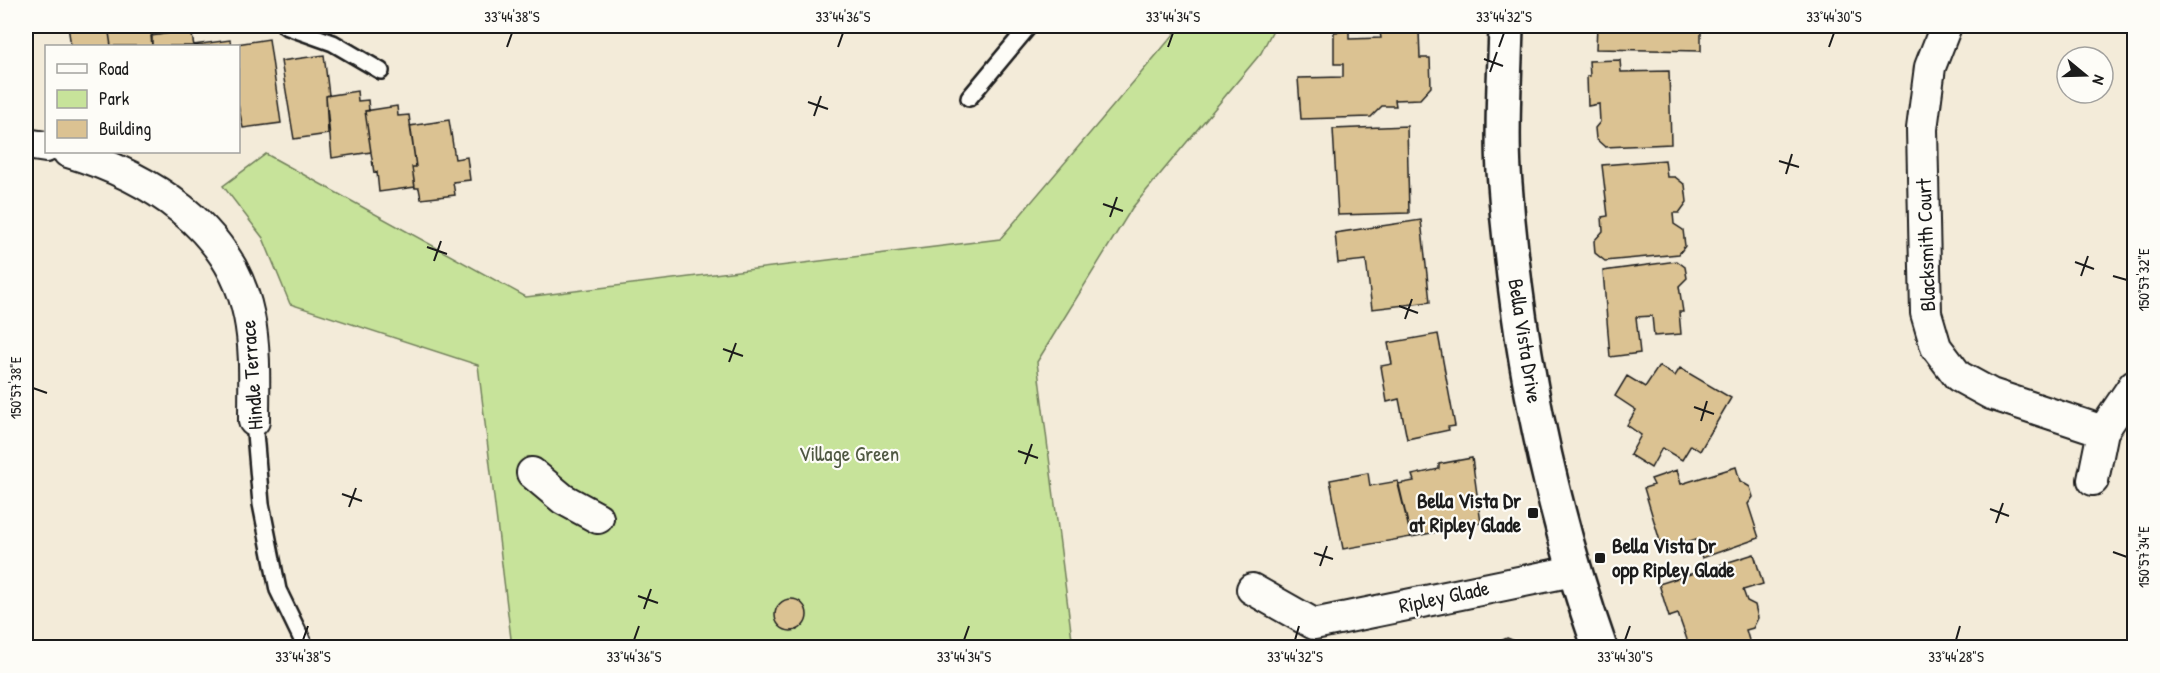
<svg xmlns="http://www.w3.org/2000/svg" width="2160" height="673" viewBox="0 0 2160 673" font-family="'Patrick Hand',sans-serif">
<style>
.green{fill:#c7e39a;stroke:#72805b;stroke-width:1.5}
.building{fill:#dbc292;stroke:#1c1c1c;stroke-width:1.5}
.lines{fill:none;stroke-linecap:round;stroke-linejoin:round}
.lane-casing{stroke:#1c1c1c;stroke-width:20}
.street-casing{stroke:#1c1c1c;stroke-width:34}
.secondary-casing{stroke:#1c1c1c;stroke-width:38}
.lane{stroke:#fdfcf7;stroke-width:15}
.street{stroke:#fdfcf7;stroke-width:30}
.secondary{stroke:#fdfcf7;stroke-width:33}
.ticks{fill:none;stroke:#1c1c1c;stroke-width:2}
.poi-dot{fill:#1c1c1c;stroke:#fdfcf7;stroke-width:2}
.labels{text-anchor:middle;stroke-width:4.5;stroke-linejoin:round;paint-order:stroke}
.street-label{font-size:21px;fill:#1c1c1c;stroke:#fdfcf7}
.park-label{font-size:21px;fill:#4f5842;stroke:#fdfcf7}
.poi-label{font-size:21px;font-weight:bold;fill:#1c1c1c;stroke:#fdfcf7;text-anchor:end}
.neatline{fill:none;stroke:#1c1c1c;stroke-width:2}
.ticks-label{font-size:15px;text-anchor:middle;fill:#1c1c1c}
</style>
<rect width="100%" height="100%" fill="#f3ebd9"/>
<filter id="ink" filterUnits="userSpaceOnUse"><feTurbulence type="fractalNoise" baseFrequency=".0167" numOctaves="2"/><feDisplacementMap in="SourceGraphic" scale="12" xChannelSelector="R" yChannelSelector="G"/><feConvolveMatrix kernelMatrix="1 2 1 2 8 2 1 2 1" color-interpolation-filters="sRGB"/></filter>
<g filter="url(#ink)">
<path class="green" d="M1181 26H1275L1261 53 1132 208 1037 362 1073 647H512L478 365 290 304 263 238 223 186 266 154 526 297 1000 239Z"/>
<path class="building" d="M68 26H108L111 46H71Z
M108 26H152V46H111Z
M1592 26H1701V51L1596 49 1597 26Z
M191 30 194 46H152L151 36Z
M1349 31V39L1381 38 1380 32 1419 31 1420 58H1430L1431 87 1420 99 1395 100 1396 106H1382L1371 117 1301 119 1298 78 1343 77V64H1334V32Z
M269 39 281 123 243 128 238 104V46L230 45Z
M230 40 231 46H194V45Z
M324 55 329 95 326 96 328 134 294 139 281 61Z
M1620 60 1621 72 1669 71 1671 144 1605 147 1596 139 1595 128 1600 122 1599 104 1588 106 1587 76H1590L1589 61Z
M357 91 358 101 368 100 369 111H365L371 152 332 158 326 96Z
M397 106 398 116 409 115 416 167H412L415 187 379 192 377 172 374 173 365 111Z
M449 120 455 159 467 157 470 180 453 182 455 195 421 199 419 188H415L412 167H416L410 126Z
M1407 126 1409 213 1338 215 1333 129Z
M1665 160 1667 177H1675L1685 185 1687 202 1679 213H1673L1674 224 1683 230 1685 246 1679 254 1605 261 1595 253 1594 241 1603 231 1602 217 1608 216 1602 165Z
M1421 220 1430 302 1372 309 1366 260 1338 263 1335 233Z
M1677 261 1685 267 1687 278 1679 286 1683 312H1679L1681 334 1654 336 1652 316 1636 317 1640 353 1610 357 1603 271Z
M1438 334 1455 426 1448 427 1449 430 1407 439 1399 399 1387 402 1381 366 1392 364 1388 343Z
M1659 366 1675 376 1680 368 1731 398 1700 451 1691 445 1682 460 1662 448 1651 468 1630 455 1641 435 1627 425 1636 410 1615 396 1627 376 1645 387Z
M1472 458 1481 523 1411 537 1398 484 1414 481 1412 475 1439 469V464Z
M1736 467 1740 481 1750 487 1753 497 1748 504 1759 538 1702 558 1696 539 1663 551 1644 488 1654 485 1651 479 1677 470 1681 484Z
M1368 473 1370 486 1398 481 1411 537 1343 549 1330 480Z
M1754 554 1763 584 1743 590 1747 601 1755 605 1758 618 1753 628 1746 630 1751 647 1690 648 1678 614 1669 617 1659 584Z
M775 615a16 16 0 1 1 32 0a16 16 0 1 1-32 0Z
M1507 638 1520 643 1521 648H1484Z"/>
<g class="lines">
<defs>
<path id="lane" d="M285 26 333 43 381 71
M969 98 1029 26
M254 421 261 504 278 590 306 648"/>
<path id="street" d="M1946 26 1930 67 1922 129 1926 313 1936 347 1958 376 1991 394 2103 431 2134 385
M26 144 46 147
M68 152C148 176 231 226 249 316 256 350 254 387 254 421
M532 473 563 499 598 518
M2093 480 2103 431
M1252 589 1314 624 1573 571"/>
<path id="secondary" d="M1506 26C1505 74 1501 123 1504 171 1515 333 1546 495 1600 648"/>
</defs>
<use href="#lane" class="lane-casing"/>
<use href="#street" class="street-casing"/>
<use href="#secondary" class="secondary-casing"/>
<use href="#lane" class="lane"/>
<use href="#street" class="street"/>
<use href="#secondary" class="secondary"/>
</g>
</g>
<path class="ticks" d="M507 47 512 33M838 47 843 33M1168 47 1173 33M1499 47 1504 33M1829 47 1834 33M1484 59 1503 66M1490 72 1497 52M808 102 828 109M814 116 821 96M1779 161 1799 167M1786 174 1792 154M1103 204 1123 211M1110 217 1117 197M427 247 447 254M434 261 441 241M2075 262 2094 269M2081 276 2088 256M2113 276 2127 280M1399 306 1418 313M1405 319 1412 299M723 349 743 356M729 362 736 343M33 388 47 393M1694 407 1714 414M1701 421 1707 401M1018 451 1038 458M1025 464 1032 444M342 494 362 501M349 507 356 488M1990 509 2009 516M1996 523 2003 503M2113 552 2127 557M1314 553 1333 559M1320 566 1327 546M638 596 658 603M644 609 651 589M303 640 308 626M634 640 639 626M964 640 969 626M1295 640 1299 626M1625 640 1630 626M1956 640 1960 626"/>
<g class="poi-dot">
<rect x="1527" y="507" width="12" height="12" rx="3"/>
<rect x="1594" y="552" width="12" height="12" rx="3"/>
</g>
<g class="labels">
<g class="street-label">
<text transform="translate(1926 245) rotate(-92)" y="7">Blacksmith Court</text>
<text transform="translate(1525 341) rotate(81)" y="7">Bella Vista Drive</text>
<text transform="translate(252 375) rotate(-94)" y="7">Hindle Terrace</text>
<text transform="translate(1444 597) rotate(-12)" y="7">Ripley Glade</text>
</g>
<g class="park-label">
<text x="849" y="461">Village Green</text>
</g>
<g class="poi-label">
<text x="1521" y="508">Bella Vista Dr<tspan x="1521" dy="24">at Ripley Glade</tspan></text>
<text x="1612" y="553" text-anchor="start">Bella Vista Dr<tspan x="1612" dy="24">opp Ripley Glade</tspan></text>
</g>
</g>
<rect width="2160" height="673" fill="none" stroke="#fdfcf7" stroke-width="66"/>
<rect x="45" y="45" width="195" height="108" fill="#fdfcf7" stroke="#a3a29f" stroke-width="1.5"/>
<rect x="57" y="64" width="30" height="9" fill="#fdfcf7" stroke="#a3a29f" stroke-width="1.5"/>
<text x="99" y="75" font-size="18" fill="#1c1c1c">Road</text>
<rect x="57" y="90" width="30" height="18" fill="#c7e39a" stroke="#a3a29f" stroke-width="1.5"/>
<text x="99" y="105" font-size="18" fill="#1c1c1c">Park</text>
<rect x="57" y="120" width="30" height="18" fill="#dbc292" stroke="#a3a29f" stroke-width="1.5"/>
<text x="99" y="135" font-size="18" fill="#1c1c1c">Building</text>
<g transform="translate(2085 75) rotate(109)"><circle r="28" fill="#fdfcf7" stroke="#a3a29f" stroke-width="1.5"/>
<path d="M0-4.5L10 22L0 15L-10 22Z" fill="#1c1c1c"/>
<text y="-9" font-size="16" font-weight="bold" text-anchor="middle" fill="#1c1c1c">N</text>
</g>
<rect x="33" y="33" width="2094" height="607" class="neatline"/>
<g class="ticks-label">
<text x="512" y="22">33°44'38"S</text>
<text x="843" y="22">33°44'36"S</text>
<text x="1173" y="22">33°44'34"S</text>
<text x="1504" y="22">33°44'32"S</text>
<text x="1834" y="22">33°44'30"S</text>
<text transform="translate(2144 280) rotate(-90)" y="5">150°57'32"E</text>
<text transform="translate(16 388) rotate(-90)" y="5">150°57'38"E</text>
<text transform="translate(2144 557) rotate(-90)" y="5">150°57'34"E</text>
<text x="303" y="662">33°44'38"S</text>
<text x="634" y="662">33°44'36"S</text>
<text x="964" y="662">33°44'34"S</text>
<text x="1295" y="662">33°44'32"S</text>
<text x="1625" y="662">33°44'30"S</text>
<text x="1956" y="662">33°44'28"S</text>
</g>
</svg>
